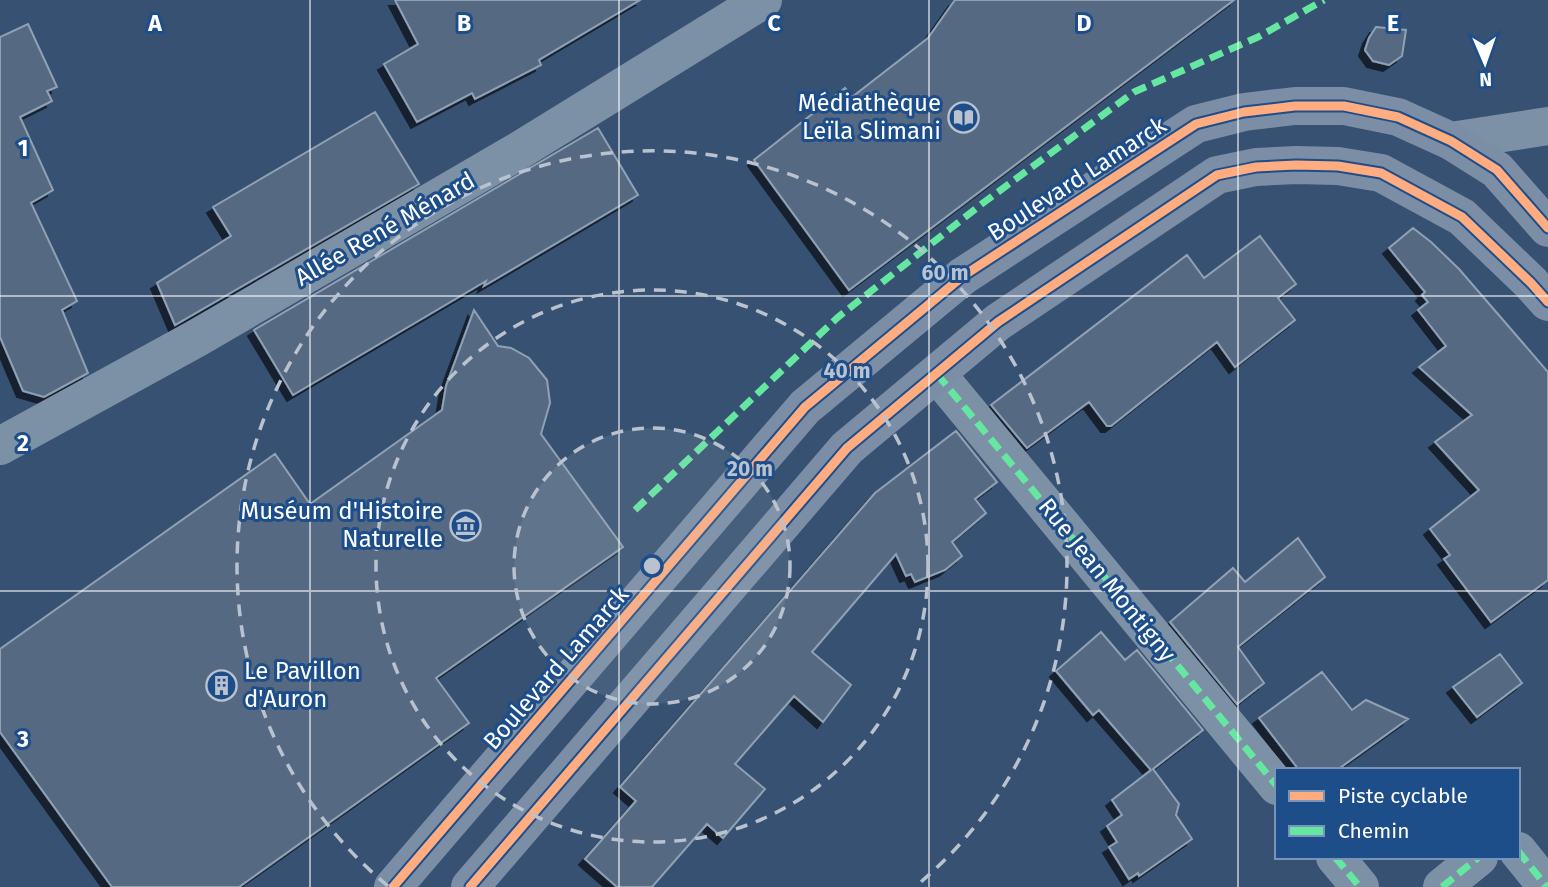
<svg xmlns="http://www.w3.org/2000/svg" width="1548" height="887" viewBox="0 0 1548 887" font-family="'Fira Sans',sans-serif">
<style>
.building{fill:#546983;stroke:#91a1b4;stroke-width:2;filter:url(#shadow)}
.lines{fill:none;stroke-linecap:round;stroke-linejoin:round}
.minor{stroke:#7d91a6;stroke-width:38}
.major{stroke:#7c8ea5;stroke-width:38}
.quiet{stroke:#66e7a1;stroke-width:7;stroke-dasharray:14 7;stroke-linecap:butt}
.cycleway-casing{stroke:#1e4e8a;stroke-width:13}
.cycleway{stroke:#ffac80;stroke-width:9}
.grid{fill:none;stroke:#fff;stroke-width:2;stroke-opacity:0.55}
.ring{fill:none;stroke:#b9c2ce;stroke-width:3.5;stroke-dasharray:12 9}
.labels{text-anchor:middle;stroke-width:6;stroke-linejoin:round;paint-order:stroke}
.poi-label{font-size:24px;fill:#fff;stroke:#1e4e8a;text-anchor:end}
.street-label{font-size:24px;fill:#fff;stroke:#1e4e8a}
.grid-label{font-size:23px;text-anchor:middle;font-weight:bold;fill:#fff;stroke:#1e4e8a;stroke-width:6;stroke-linejoin:round;paint-order:stroke}
.centre{fill:#b9c2ce;stroke:#1e4e8a;stroke-width:3.5}
.ring-label{font-size:21px;text-anchor:middle;font-weight:bold;fill:#b9c2ce;stroke:#1e4e8a;stroke-width:6;stroke-linejoin:round;paint-order:stroke}
</style>
<defs>
<filter id="shadow"><feDropShadow dx="-6" dy="6" stdDeviation="0" flood-color="#0009"/></filter>
</defs>
<rect width="100%" height="100%" fill="#365172"/>
<path class="building" d="M395 0H640L539 60 541 65 475 99 472 93 417 122 384 64 418 44Z
M955 0H1234L849 290 754 160 845 88 852 97 928 38Z
M28 24 57 87 47 91 52 101 20 117 53 190 31 203 77 301 62 310 88 373 44 397 23 391 0 337V37Z
M1376 27 1406 30 1402 56 1389 65 1373 61 1365 50 1369 38Z
M375 112 419 184 175 325 157 283 231 236 213 207Z
M598 128 638 195 484 286 486 281 293 395 254 330Z
M1413 228 1431 242 1459 269 1548 372V580L1491 622 1444 559 1450 555 1430 529 1479 490 1435 442 1472 415 1419 367 1446 346 1418 310 1428 302 1422 295 1425 292 1389 248Z
M1260 236 1296 284 1278 298 1295 320 1235 367 1217 342 1111 426H1107L1089 402 1027 448 991 405 1187 255 1204 278Z
M474 310 498 346 511 348 529 358 547 380 550 403 541 434 623 547 436 678 469 723 239 887H112L0 732V649L275 454 310 504 442 410 446 386Z
M956 431 997 482 975 499 986 513 952 542 962 556 945 570 915 582 911 574 906 576 896 554 812 652 851 685 823 722 794 696 735 764 765 789 723 838 707 824 652 887H617L585 859 636 801 620 787 875 493Z
M1298 538 1325 577 1238 647 1264 683 1237 704 1170 622 1233 568 1245 582Z
M1101 632 1125 660 1137 650 1203 730 1153 769 1179 804 1176 815 1192 839 1139 876 1138 873 1129 879 1109 847 1117 842 1107 826 1122 815 1112 800 1151 770 1099 710 1093 715 1056 671Z
M1500 654 1522 683 1477 717 1453 687Z
M1322 672 1352 710 1366 700 1408 719 1337 770H1299L1259 718Z"/>
<g class="lines">
<path class="minor" d="M1451 141 1548 126
M937 374 1277 786
M0 446 197 338 520 150 763 0
M1518 851 1547 887
M1335 857 1360 887
M1442 887 1479 857"/>
<path class="major" d="M393 887 805 407 963 276 1196 124 1244 112 1295 106H1344L1398 117 1451 141 1497 170 1548 228
M470 887 847 448 998 322 1217 175 1256 167 1296 165 1338 166 1381 173 1462 217 1531 283 1548 302"/>
<path class="quiet" d="M937 374 1277 786
M635 510 837 318 983 203 1134 92 1258 37 1324 0
M1518 851 1547 887
M1335 857 1360 887
M1442 887 1479 857"/>
<defs>
<path id="cycleway" d="M393 887 805 407 963 276 1196 124 1244 112 1295 106H1344L1398 117 1451 141 1497 170 1548 228
M470 887 847 448 998 322 1217 175 1256 167 1296 165 1338 166 1381 173 1462 217 1531 283 1548 302"/>
</defs>
<use href="#cycleway" class="cycleway-casing"/>
<use href="#cycleway" class="cycleway"/>
</g>
<path class="grid" d="M310 0V887M619 0V887M929 0V887M1238 0V887M0 296H1548M0 591H1548"/>
<circle cx="652" cy="566" r="138" fill="#b9c2ce" fill-opacity=".12"/>
<g class="ring">
<circle cx="652" cy="566" r="138"/>
<circle cx="652" cy="566" r="276"/>
<path d="M388 886A415 415 0 1 1 916 886"/>
</g>
<defs>
<symbol id="library-ring" viewBox="-11 -11 22 22"><circle r="9.5" fill="#1e4e8a" stroke="#b9c2ce" stroke-width="1.5"/><path d="M-6-4Q-3-5.5-.7-3.5V5Q-3 3-6 4ZM6-4Q3-5.5 .7-3.5V5Q3 3 6 4Z" fill="#b9c2ce"/></symbol>
<symbol id="museum-ring" viewBox="-11 -11 22 22"><circle r="9.5" fill="#1e4e8a" stroke="#b9c2ce" stroke-width="1.5"/><path d="M0-6L6-3V-2H-6V-3ZM-5-1h2V3h-2ZM-1-1h2V3h-2ZM3-1h2V3H3ZM-6 4H6V6H-6Z" fill="#b9c2ce"/></symbol>
<symbol id="building-ring" viewBox="-11 -11 22 22"><circle r="9.5" fill="#1e4e8a" stroke="#b9c2ce" stroke-width="1.5"/><path d="M-4-6H4V6H1V3H-1V6H-4ZM-2.5-4.3h1.7v1.8h-1.7ZM.8-4.3h1.7v1.8H.8ZM-2.5-1h1.7V.8h-1.7ZM.8-1h1.7V.8H.8Z" fill="#b9c2ce"/></symbol>
</defs>
<g fill-rule="evenodd">
<use href="#library-ring" x="946" y="100" width="35" height="35"/>
<use href="#museum-ring" x="448" y="508" width="35" height="35"/>
<use href="#building-ring" x="204" y="668" width="35" height="35"/>
</g>
<g class="labels">
<g class="poi-label">
<text x="941" y="111">Médiathèque<tspan x="941" dy="28">Leïla Slimani</tspan></text>
<text x="443" y="519">Muséum d'Histoire<tspan x="443" dy="28">Naturelle</tspan></text>
<text x="244" y="679" text-anchor="start">Le Pavillon<tspan x="244" dy="28">d'Auron</tspan></text>
</g>
<g class="street-label">
<text transform="translate(1077 179) rotate(-33)" y="8">Boulevard Lamarck</text>
<text transform="translate(385 229) rotate(-30)" y="8">Allée René Ménard</text>
<text transform="translate(1107 580) rotate(51)" y="8">Rue Jean Montigny</text>
<text transform="translate(556 668) rotate(-49)" y="8">Boulevard Lamarck</text>
</g>
</g>
<g class="grid-label">
<text x="155" y="31">A</text>
<text x="464" y="31">B</text>
<text x="774" y="31">C</text>
<text x="1084" y="31">D</text>
<text x="1393" y="31">E</text>
<text x="23" y="156">1</text>
<text x="23" y="451">2</text>
<text x="23" y="747">3</text>
</g>
<circle cx="652" cy="566" r="10" class="centre"/>
<g class="ring-label">
<text x="945" y="280">60 m</text>
<text x="847" y="378">40 m</text>
<text x="750" y="476">20 m</text>
</g>
<rect x="1275" y="768" width="245" height="91" fill="#1e4e8a" stroke="#7895b9" stroke-width="2"/>
<rect x="1289" y="791" width="35" height="10" fill="#ffac80" stroke="#7895b9" stroke-width="2"/>
<text x="1338" y="803" font-size="21" fill="#ffffff">Piste cyclable</text>
<rect x="1289" y="826" width="35" height="10" fill="#66e7a1" stroke="#7895b9" stroke-width="2"/>
<text x="1338" y="838" font-size="21" fill="#ffffff">Chemin</text>
<g transform="translate(1485 63) rotate(178)" stroke="#1e4e8a" stroke-width="5" paint-order="stroke">
<path d="M0-5L12 26L0 18L-12 26Z" fill="#ffffff"/>
<text y="-10" font-size="19" font-weight="bold" text-anchor="middle" fill="#ffffff">N</text>
</g>
</svg>
